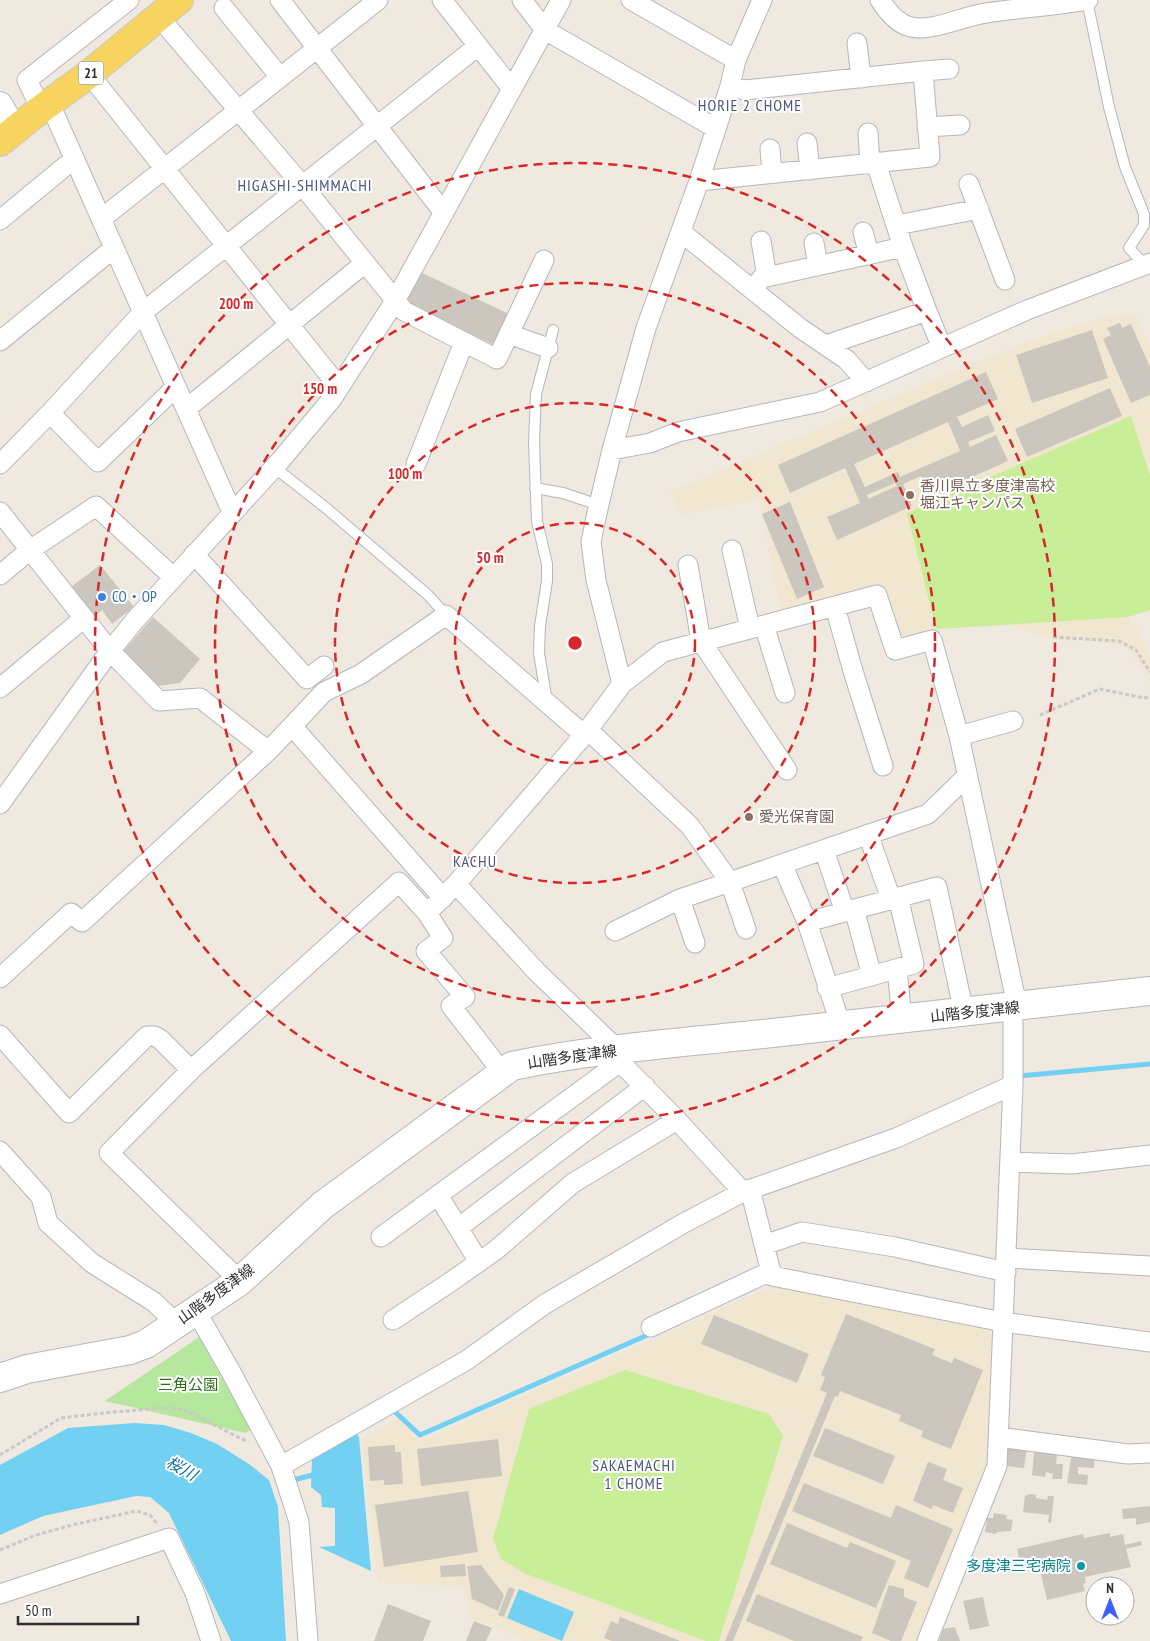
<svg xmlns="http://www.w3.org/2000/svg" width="1150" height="1641" viewBox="0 0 1150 1641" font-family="'PT Sans Narrow','Noto Sans JP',sans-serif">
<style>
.education{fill:#f1e6d0}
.green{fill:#b5e79c}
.pitch{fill:#c9ee98}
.water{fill:#72d0f3}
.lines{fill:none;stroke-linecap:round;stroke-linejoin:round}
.stream{stroke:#72d0f3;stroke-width:5}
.building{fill:#cbc7be;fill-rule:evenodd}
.service-casing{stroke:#b4b6c1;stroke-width:12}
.minor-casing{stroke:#b4b6c1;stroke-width:21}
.tertiary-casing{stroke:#b4b6c1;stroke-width:26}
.secondary-casing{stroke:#b4b6c1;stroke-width:30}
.primary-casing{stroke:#c9c9c9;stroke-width:30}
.path{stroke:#c9c9c9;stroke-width:3;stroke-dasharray:4 2.5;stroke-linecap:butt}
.service{stroke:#fff;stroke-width:10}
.minor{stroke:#fff;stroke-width:19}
.tertiary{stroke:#fff;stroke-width:24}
.secondary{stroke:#fff;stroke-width:28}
.primary{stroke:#f6d45f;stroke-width:28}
.ring{fill:none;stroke:#d62828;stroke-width:2.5;stroke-dasharray:9 6}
.education-dot{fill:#8d6e63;stroke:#fff;stroke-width:2}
.shop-dot{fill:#3f7fe0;stroke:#fff;stroke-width:2}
.culture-dot{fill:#0f9aa8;stroke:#fff;stroke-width:2}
.labels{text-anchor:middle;stroke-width:4;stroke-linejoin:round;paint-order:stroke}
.shield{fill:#fff;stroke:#6d6d6d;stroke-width:1}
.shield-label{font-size:14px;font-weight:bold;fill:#2e2e2e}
.education-label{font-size:15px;fill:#785e54;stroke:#fff;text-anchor:start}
.shop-label{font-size:15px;fill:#366cbe;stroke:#fff;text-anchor:start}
.street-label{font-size:15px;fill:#2e2e2e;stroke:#fff}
.park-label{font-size:15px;fill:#2a7019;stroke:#fff}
.culture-label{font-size:15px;fill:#0d838f;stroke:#fff;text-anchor:end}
.neighbourhood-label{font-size:16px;letter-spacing:1px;fill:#4c5581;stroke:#fff}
.water-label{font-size:16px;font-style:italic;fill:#096fa7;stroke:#fff}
.centre{fill:#d62828;stroke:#fff;stroke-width:2.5}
.ring-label{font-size:15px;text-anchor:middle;font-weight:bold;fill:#d62828;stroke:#fff;stroke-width:4;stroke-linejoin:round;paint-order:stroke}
</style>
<rect width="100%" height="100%" fill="#efe9e0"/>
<path class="education" d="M1134 313 1150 347V610L1128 618 1138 632 1150 657V683L1138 661 1126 647 1108 643 1051 639 1010 625 936 629 895 636 881 587 781 613 759 499 683 515 669 492 1018 345 1097 319Z
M773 1286 996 1326 990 1466 918 1641H522V1638L471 1618 463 1587 378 1582 362 1439 398 1418 419 1442Z"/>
<path class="green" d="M199 1337 251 1430 245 1433 105 1401Z"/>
<path class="pitch" d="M1131 416 1150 476V610L1128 617 936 629 907 513Z
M625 1370 769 1414 783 1436 719 1641H706L526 1574 501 1559 493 1539 529 1409Z"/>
<path class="water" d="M134 1423 164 1425 191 1433 217 1444 249 1464 269 1480 278 1507 286 1641H231L169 1513 150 1497 136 1496 43 1516 0 1535V1465L68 1428Z
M354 1429 359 1437 371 1571 319 1547 335 1546V1508L322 1507 321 1495 311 1487 312 1459 317 1450Z
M519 1589 574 1612 562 1641 507 1618Z"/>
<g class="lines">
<path class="stream" d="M1019 1076 1150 1064
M390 1413 394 1411 420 1435 652 1333
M290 1481 316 1474"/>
</g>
<path class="building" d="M420 272 509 314 494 345 403 301Z
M1120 323 1122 328 1131 324 1150 367V395L1131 403 1103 339 1111 335 1107 328Z
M1092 330 1108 378 1032 403 1016 355Z
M986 372 998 399 957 417 962 427 988 415 995 431 968 442 970 447 996 435 1008 461 930 496 921 476 903 484 912 506 837 540 827 517 860 503 845 468 790 493 778 465ZM948 422 960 451 900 477 898 472 865 487 854 464ZM895 483 897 486 868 499 867 495Z
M1110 388 1122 416 1027 457 1015 429Z
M790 502 824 587 797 599 762 514Z
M100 565 134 607 112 624 102 610 94 617 71 587Z
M153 617 200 659 180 683 157 686 123 652Z
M846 1314 935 1349 932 1355 952 1363 954 1358 983 1370 951 1449 921 1437 923 1431 899 1421 901 1415 840 1391 838 1397 835 1396 733 1641H725L827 1393 820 1390 825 1377 821 1375Z
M714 1315 809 1354 797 1383 701 1344Z
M825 1428 895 1456 883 1484 813 1456Z
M498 1439 502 1476 421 1486 417 1449Z
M395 1445V1452H401L403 1484 384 1485V1480L370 1481 368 1447Z
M1008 1446 1027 1448 1024 1468 1005 1466Z
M1034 1452 1057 1454 1056 1464H1063L1062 1479H1052L1053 1474 1046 1472 1045 1477 1032 1475Z
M1072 1453 1095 1456 1094 1468 1078 1467V1474L1088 1475 1087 1485 1067 1483Z
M928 1462 947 1469 943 1480 963 1488 953 1513 933 1505 932 1509 913 1501Z
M804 1483 891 1518 896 1505 953 1529 928 1588 904 1578 911 1561 792 1511Z
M468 1491 478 1552 384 1567 375 1505Z
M1030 1494 1036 1495V1498L1047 1500 1048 1496H1054L1051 1523 1048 1522 1049 1515 1023 1512 1025 1496Z
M1150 1506V1522L1136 1525V1518L1123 1519 1122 1509Z
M994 1513 1007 1515 1006 1519 1013 1520 1011 1531 997 1532 996 1534 985 1532 987 1518H993Z
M787 1523 847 1548 850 1542 896 1561 876 1608 770 1564Z
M1110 1533V1537L1123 1534 1125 1545 1141 1541 1142 1545 1126 1549 1131 1567 1085 1577 1086 1583 1083 1584 1085 1591 1047 1600 1040 1570 1033 1571 1031 1563 1025 1565 1023 1558 1019 1559 1017 1549 1083 1534 1084 1538Z
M465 1564 466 1576 441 1577 440 1566Z
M481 1565 504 1595 498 1611 472 1599 467 1566Z
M889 1585 904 1589V1597L917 1602 901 1641H891L872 1633Z
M509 1587 515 1589 504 1617 498 1615Z
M757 1594 863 1637 861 1641H794L746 1621Z
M983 1597 989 1626 970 1630 963 1601Z
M388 1604 431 1621 423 1641H374Z
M620 1617 680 1641H612L604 1638 611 1621 618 1624Z
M474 1621 492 1628 486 1641H466Z
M955 1627 960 1641H939L943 1629Z"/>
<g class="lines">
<defs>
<path id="service" d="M1087 0 1109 107 1125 167 1144 214V225L1129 248 1145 265
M274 467 326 508 428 595 446 615
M535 488 563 493 599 505
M547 702 539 653 540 626 547 581V564L537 521 534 443 536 394 553 330"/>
<path id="minor" d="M280 0 444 213
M442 0 512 89
M522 0 545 30 715 128
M631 0 736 60
M880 0C887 11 897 24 911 27 933 32 963 16 986 13 1020 8 1054 6 1088 0
M224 8 280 77
M159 17 302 185 404 311 497 359 544 260
M857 43 861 78
M923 71 949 69
M89 74 339 387
M49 102 232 512
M41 109 27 80 129 0
M927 127 960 125
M868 133 870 164
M807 143 810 170
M770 149 772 173
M699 181 930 157 923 71 745 90 730 86
M969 184 1005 280
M101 219 378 0
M0 220 74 159
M897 225 979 209
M681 232 800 328 847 360 866 382
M863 232 869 255
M761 241 767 277
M814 243 818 266
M753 289 762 278 903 247
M927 311 942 348
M509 334 548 348
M0 341 114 248
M826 345 927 311 903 247 876 163
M186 409 365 263
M50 413 143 312 478 46
M612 450 650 443 678 432 820 402 1027 310 1150 263
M0 464 50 413 98 462 176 387
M416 464 464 342
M0 512 110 651 159 701 200 698 268 751 292 726 443 898
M732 550 750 628
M194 554 307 679 324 666
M688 565 701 641 787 770
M0 575 30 550 96 506 173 577
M835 607 853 671 883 766
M764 625 785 693
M622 684 596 580 591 542 597 513 612 450 646 328 699 181 730 86 736 60 762 0
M0 688 84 618
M292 726 324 692 361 674 446 615 584 735
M588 730 690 826 730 882 746 929
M959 736 1013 721
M0 804 110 651 136 619 280 461 331 400 395 301 561 0
M868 834 891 899
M824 850 845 912
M782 864 807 922 841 1026
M456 884 536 971 618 1050 620 1062 677 1120 743 1192 896 1138 1013 1085
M680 899 695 943
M854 909 872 976
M427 913 443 938 426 951 465 997 451 1006 503 1073
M807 922 937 887 964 1013
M615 931 680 899 928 814 967 776
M897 969 902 1019
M0 978 71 913 82 922 268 751
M827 988 914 964 898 897
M0 1035 69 1113 147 1036H154L160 1039 191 1070
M0 1151 41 1197 48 1223 92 1263 154 1302 176 1323
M1010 1162 1072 1164 1150 1155
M750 1189 772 1276 1003 1322 1150 1342
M438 1195 479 1262
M458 1228 645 1086
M381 1237 620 1062
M764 1245 802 1232 895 1247 1006 1272
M1007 1258 1150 1266
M240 1281 109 1153 191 1070 399 882 427 913 456 884 584 735 622 684 663 652 877 595 895 650 932 640 959 736 1015 996 1013 1008V1085L997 1466 927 1641
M196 1311 231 1372 281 1466 299 1522 308 1641
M393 1320 449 1283 496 1250 573 1183 677 1120
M651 1327 771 1271
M998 1437 1128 1454 1150 1453
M281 1466 467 1360 545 1304 684 1223 743 1192
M0 1594 169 1538 195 1593 211 1641"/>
<path id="tertiary" d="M0 104 15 130"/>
<path id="secondary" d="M0 1378 27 1369 130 1350 146 1344 240 1281 323 1205 512 1066C594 1049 679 1043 763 1034 892 1020 1021 1006 1150 991"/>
<path id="primary" d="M0 142 41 109 89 74 179 0"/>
</defs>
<use href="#service" class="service-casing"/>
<use href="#minor" class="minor-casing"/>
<use href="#tertiary" class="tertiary-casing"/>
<use href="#secondary" class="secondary-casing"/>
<use href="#primary" class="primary-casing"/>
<path class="path" d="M1053 637 1119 641 1136 650 1150 672
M1040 715 1100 689 1144 698 1150 697
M0 1455 61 1418 113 1412 166 1408 183 1409 248 1442
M0 1550 36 1535 72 1525 136 1511 150 1515 158 1525"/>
<use href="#service" class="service"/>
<use href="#minor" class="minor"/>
<use href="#tertiary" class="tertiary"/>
<use href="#secondary" class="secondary"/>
<use href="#primary" class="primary"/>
</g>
<g class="ring">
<circle cx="575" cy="643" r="120"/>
<circle cx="575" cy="643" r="240"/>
<circle cx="575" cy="643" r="360"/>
<circle cx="575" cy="643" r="480"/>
</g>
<g class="education-dot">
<circle cx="910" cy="495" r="5"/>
<circle cx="749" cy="817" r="5"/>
</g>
<circle class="shop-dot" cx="102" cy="597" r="5"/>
<circle class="culture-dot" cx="1081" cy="1566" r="5"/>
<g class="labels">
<rect class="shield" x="78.5" y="61.5" width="25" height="23" rx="4"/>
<g class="shield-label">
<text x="91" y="78">21</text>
</g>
<g class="education-label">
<text x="920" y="491">香川県立多度津高校<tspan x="920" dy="17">堀江キャンパス</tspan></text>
<text x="759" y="822">愛光保育園</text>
</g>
<g class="shop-label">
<text x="112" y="602">CO・OP</text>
</g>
<g class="street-label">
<text transform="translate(975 1012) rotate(-6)" y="5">山階多度津線</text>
<text transform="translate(572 1057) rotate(-8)" y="5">山階多度津線</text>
<text transform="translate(216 1294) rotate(-36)" y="5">山階多度津線</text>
</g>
<g class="park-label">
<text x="188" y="1390">三角公園</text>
</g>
<g class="culture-label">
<text x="1071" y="1571">多度津三宅病院</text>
</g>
<g class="neighbourhood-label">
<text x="750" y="111">HORIE 2 CHOME</text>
<text x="305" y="191">HIGASHI-SHIMMACHI</text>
<text x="475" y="867">KACHU</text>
<text x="634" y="1471">SAKAEMACHI<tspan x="634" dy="18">1 CHOME</tspan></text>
</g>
<g class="water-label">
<text transform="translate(182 1468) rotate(29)" y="6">桜川</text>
</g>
</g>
<circle cx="575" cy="643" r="8" class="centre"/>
<g class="ring-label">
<text x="236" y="309">200 m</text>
<text x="320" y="394">150 m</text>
<text x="405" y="479">100 m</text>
<text x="490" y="563">50 m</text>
</g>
<g transform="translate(1110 1601)"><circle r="24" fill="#ffffff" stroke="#ababab"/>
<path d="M0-4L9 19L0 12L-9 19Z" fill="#3e60ff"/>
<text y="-8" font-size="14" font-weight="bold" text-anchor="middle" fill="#2e2e2e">N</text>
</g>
<path d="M18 1616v8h120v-8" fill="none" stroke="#2e2e2e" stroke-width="2.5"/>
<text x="25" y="1616" font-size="15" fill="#2e2e2e" stroke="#ffffff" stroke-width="4" paint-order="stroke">50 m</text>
</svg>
